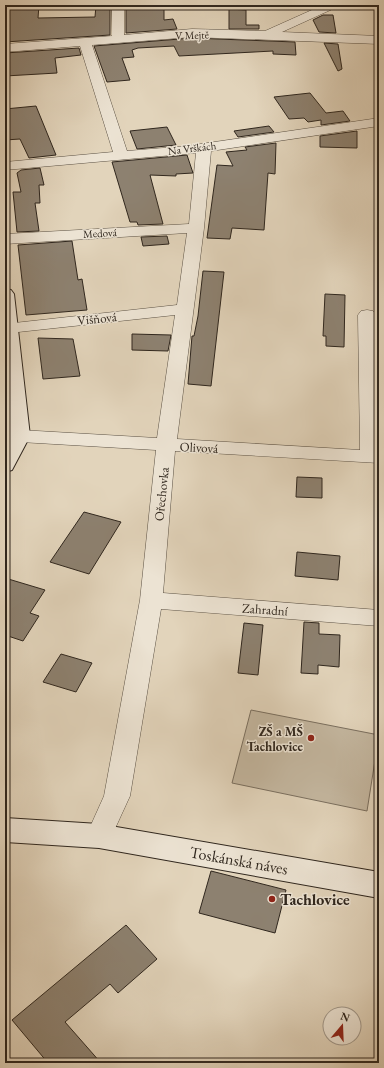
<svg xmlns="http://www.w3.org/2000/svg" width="384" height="1068" viewBox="0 0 384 1068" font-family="'EB Garamond',serif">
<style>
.green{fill:#c4b7a0;stroke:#7a6f5f}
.building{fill:#8d8170;stroke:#30271e}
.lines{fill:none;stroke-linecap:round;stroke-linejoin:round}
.street-casing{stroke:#5c5245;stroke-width:1}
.secondary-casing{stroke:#30271e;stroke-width:2}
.street{fill:#ece3d3;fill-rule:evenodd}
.secondary{fill:#ece3d3;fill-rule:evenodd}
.poi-dot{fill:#8f2418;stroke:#ece3d3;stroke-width:1.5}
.labels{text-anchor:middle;stroke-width:3;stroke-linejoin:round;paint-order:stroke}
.far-street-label{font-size:11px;fill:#30271e;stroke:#ece3d3}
.street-label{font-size:13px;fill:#30271e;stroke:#ece3d3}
.poi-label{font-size:13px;font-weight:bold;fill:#30271e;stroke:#ece3d3;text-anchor:end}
.near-street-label{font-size:16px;fill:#30271e;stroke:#ece3d3}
.near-poi-label{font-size:16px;font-weight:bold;fill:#30271e;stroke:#ece3d3;text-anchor:start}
</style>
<rect width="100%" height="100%" fill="#e2d4bb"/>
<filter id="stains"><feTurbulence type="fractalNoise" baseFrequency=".005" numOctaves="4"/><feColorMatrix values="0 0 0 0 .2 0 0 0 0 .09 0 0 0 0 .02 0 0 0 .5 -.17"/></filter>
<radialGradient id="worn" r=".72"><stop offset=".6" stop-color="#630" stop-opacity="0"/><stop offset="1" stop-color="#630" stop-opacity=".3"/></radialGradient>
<path class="green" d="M251 710 379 735 367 811 232 783Z"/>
<path class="building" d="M5 5H39L38 18 95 17 96 5H110V35L5 42Z
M126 5H164V20L173 19 177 29 126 33Z
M229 9 246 10V25H259V29H229Z
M323 15H333L336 33 319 32 313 20Z
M192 38 295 42 296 55 273 54V51L179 56 174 46 138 48 132 50 134 57 122 58 130 80 107 82 94 46Z
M324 43 338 44 342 69 338 71Z
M79 48 81 55 55 58 57 73 5 76V53Z
M310 93 326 113 343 111 350 121 321 125V120L308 122 304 118 289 119 274 97Z
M36 106 56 155 29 158 20 139 5 140V109Z
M269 126 274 132 238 137 234 131Z
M167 127 176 145 137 149 130 131Z
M357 131V148L320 147V136Z
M276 143 275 174 268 173 264 230 232 228 230 239 207 238 217 165 233 166 226 152 247 150 245 147Z
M187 155 193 173 176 174V176L150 175 163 224 138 225 137 222H130L112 162Z
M40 168 44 185H39L40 203H35L39 231 17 232 13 192H21L17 173 21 170Z
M167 236 169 244 143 246 141 237Z
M72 241 78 280 82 279 87 310 26 315 18 245Z
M203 271 224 272 211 386 188 384 192 336H194L198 316Z
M325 294 345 295 344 347 326 346V336H323Z
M132 334 171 335 168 351 132 350Z
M38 338 73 339 80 376 43 379Z
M297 477 322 478V498L296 497Z
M84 512 121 522 89 574 50 562Z
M297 552 340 556 338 580 295 576Z
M5 578 45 590 30 613 39 616 23 641 5 635Z
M304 622 319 623V634L340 635 339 667 318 665V674L301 673Z
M244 623 263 625 258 675 238 673Z
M61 654 92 663 76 692 43 682Z
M211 871 286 890 275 933 199 913Z
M126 925 157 959 118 993 110 984 65 1022 101 1063H48L12 1020Z"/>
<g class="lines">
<defs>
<path id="street" d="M112 5H124V35L192 29 265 31 323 5H339L337 7 282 32 379 36V44L192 37 92 45 127 151 187 146 379 118V126L211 151 204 228 177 439 360 450 358 315 361 311 367 310 373 311 376 315 379 463 175 451 163 593 379 610V626L161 609 130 796 108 844 99 847 90 844 86 836 104 796 140 600 156 450 20 442 13 440 10 436 13 432 20 430 157 438 175 315 9 333 5 332V324L177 305 187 233 5 244V234L189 224 196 153 5 170V162L113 152 80 46 5 52V44L112 36Z"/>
<path id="secondary" d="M5 289 11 290 14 294 30 436 12 470 5 472V445L10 436 5 385Z
M5 818 99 824 379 872V898L99 848 5 842Z"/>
</defs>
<use href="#street" class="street-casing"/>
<use href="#secondary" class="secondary-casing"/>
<use href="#street" class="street"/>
<use href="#secondary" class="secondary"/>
</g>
<g class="poi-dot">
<circle cx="311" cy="738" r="4"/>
<circle cx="272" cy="899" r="4"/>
</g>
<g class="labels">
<g class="far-street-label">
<text transform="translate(192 35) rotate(-2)" y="4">V Mejtě</text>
<text transform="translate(192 148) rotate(-7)" y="4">Na Vrškách</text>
<text transform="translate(100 233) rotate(-3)" y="4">Medová</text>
</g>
<g class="street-label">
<text transform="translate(97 318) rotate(-6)" y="5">Višňová</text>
<text transform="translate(199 447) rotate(3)" y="5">Olivová</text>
<text transform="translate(161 494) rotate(-84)" y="5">Ořechovka</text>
<text transform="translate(265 609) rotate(4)" y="5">Zahradní</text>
</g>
<g class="poi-label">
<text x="303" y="736">ZŠ a MŠ<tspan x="303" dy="15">Tachlovice</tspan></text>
</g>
<g class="near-street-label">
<text transform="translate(239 860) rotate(10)" y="6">Toskánská náves</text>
</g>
<g class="near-poi-label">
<text x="280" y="905">Tachlovice</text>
</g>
</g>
<rect width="384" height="1068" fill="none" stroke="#e2d4bb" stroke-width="20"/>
<rect x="6" y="6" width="372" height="1056" fill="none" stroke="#30271e" stroke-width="2"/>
<rect x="10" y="10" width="364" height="1048" fill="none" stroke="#30271e"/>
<g transform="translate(342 1026) rotate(19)"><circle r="19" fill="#ece3d3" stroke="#a1988b"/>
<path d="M0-3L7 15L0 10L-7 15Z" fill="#8f2418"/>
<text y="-6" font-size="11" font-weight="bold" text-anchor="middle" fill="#30271e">N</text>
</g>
<rect width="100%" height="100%" filter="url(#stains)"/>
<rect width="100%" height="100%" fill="url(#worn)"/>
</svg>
